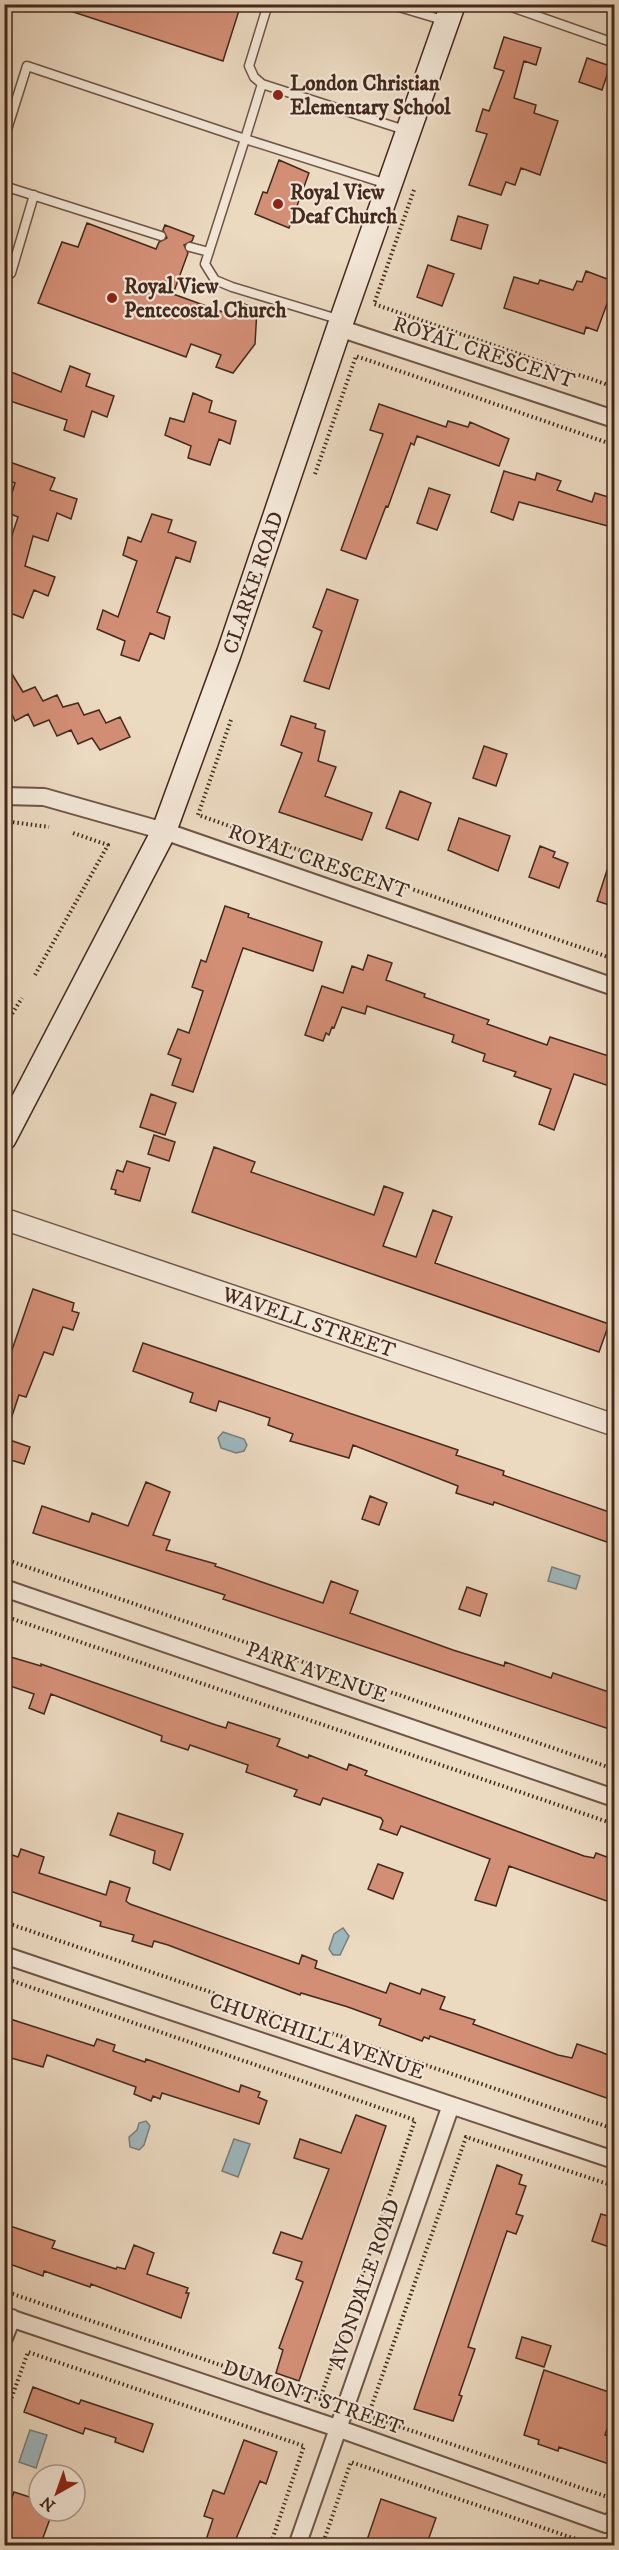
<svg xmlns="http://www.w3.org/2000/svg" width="619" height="2550" viewBox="0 0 619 2550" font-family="'IM FELL DW Pica',serif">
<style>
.water{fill:#9eb7bd;stroke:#7a7e7d;stroke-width:1.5}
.building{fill:#d38f76;stroke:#44291d;stroke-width:1.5}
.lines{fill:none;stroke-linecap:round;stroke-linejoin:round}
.service-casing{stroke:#6e5546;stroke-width:11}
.minor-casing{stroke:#6e5546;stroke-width:20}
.tertiary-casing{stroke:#6e5546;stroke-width:24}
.secondary-casing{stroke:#44291d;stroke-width:27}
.path{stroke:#44291d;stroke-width:4;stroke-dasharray:1.5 3;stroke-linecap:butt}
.service{stroke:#f2e6d6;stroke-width:8}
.minor{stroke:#f2e6d6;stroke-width:16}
.tertiary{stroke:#f2e6d6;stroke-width:21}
.secondary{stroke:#f2e6d6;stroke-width:24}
.poi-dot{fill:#8f2418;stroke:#f2e6d6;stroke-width:2}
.labels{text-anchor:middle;stroke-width:4.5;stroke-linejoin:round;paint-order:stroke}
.poi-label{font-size:21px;font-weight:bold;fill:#44291d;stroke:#f2e6d6;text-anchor:start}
.street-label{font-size:21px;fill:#44291d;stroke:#f2e6d6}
</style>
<rect width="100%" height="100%" fill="#ebd9c0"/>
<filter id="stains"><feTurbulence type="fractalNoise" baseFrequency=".00333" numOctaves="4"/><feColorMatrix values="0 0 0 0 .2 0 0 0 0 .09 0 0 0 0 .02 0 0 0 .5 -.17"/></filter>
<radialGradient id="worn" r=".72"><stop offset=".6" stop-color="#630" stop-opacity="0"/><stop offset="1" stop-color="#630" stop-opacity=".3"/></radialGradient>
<path class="water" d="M223 1432 244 1439 247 1445 244 1451 236 1453 221 1448 218 1438Z
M552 1567 580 1576 576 1589 548 1581Z
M343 1928 349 1936 340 1955H333L329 1949 334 1934Z
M146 2121 150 2126 144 2145 139 2150 130 2147 129 2137 137 2130 139 2123Z
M234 2139 250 2144 238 2177 222 2171Z
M30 2430 47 2435 36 2468 19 2462Z"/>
<path class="building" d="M62 4H241L223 61 61 8Z
M504 37 541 48 536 65 524 61 514 98 536 105 534 113 558 121 540 175 521 168 515 185 506 182 501 195 469 185 487 134 476 131 483 109 489 111 504 71 494 68Z
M587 58 610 66 602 90 579 82Z
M279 160 309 173 289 228 255 214 263 192 267 193Z
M458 216 488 225 481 249 451 240Z
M87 223 156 249 159 242 167 238 163 230 165 225 194 236 192 241 184 245 188 253 173 294 234 316 239 302 257 309 255 344 233 373 216 367 221 355 191 344 186 357 38 303 62 242 78 247Z
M428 265 454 274 442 306 417 297Z
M586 271 615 282 597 331 586 327 584 334 504 308 514 277 538 284 540 280 573 290 577 281 582 282Z
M70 366 90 374 86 386 114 396 107 417 92 411 84 437 64 430 67 420 4 399V369L61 392Z
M193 393 212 401 209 412 236 421 230 444 219 439 210 465 188 458 191 446 165 435 170 418 184 422Z
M379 404 446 427 448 421 468 427 470 422 509 439 499 466 417 436 414 445 411 443 388 507 386 506 366 559 341 550 383 434 370 430Z
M4 460 55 478 50 490 77 499 71 519 57 513 48 541 33 536 25 566 55 577 48 596 34 590 23 618 5 611 9 600 4 598V559L18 517 6 512 15 483 4 479Z
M504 471 535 480 537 473 561 481 557 490 592 502 595 493 615 499V528L519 502 513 520 491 512Z
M429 488 450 495 437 530 417 523Z
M152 514 172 520 168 532 196 542 190 562 176 557 157 612 170 617 164 639 150 633 139 661 121 655 125 641 97 629 103 610 118 617 137 561 123 555 128 537 141 542Z
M327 589 358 600 329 689 304 681 322 631 313 627Z
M4 661 23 692 35 687 43 701 57 695 63 707 78 703 84 715 99 710 106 723 120 717 130 737 100 750 92 738 78 744 71 730 57 736 49 720 34 726 28 714 15 721 9 708 4 709Z
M291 716 316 724 315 728 325 731 318 761 336 767 325 796 372 813 362 840 279 812 302 753 281 745Z
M484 746 507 754 496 786 473 778Z
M400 791 431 803 418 840 386 828Z
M459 818 510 836 498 871 448 850Z
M540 846 555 852 553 857 568 863 559 888 529 877Z
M611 858H615V907L597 901Z
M225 906 249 914 248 917 322 942 313 971 243 948 193 1092 172 1085 181 1059 168 1054 178 1029 189 1033 203 991 192 987 201 960 206 962Z
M368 955 392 963 386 980 425 994 424 997 489 1020 487 1024 547 1045 550 1037 615 1058V1088L574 1074 554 1130 539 1124 551 1089 514 1076 516 1072 483 1061 485 1054 452 1042 454 1035 367 1006 365 1014 342 1007 334 1028 332 1027 329 1035 326 1033 323 1041 305 1035 322 986 343 993 352 966 363 970Z
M151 1094 176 1103 165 1135 140 1127Z
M154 1135 175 1142 169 1161 148 1154Z
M214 1147 255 1162 251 1172 374 1215 384 1186 403 1193 383 1246 416 1257 433 1210 452 1217 435 1263 609 1324 599 1352 192 1212Z
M127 1161 150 1168 140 1201 115 1194 116 1190 111 1189 117 1170 123 1172Z
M33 1289 74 1303 72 1311 79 1313 73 1330 63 1327 53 1355 44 1352 26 1397 19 1395 8 1428H4V1373Z
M143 1343 458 1450 456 1455 504 1471 503 1475 615 1514V1545L494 1502 493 1505 456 1493 458 1486 353 1445 349 1458 290 1441 293 1434 268 1425 270 1418 219 1401 216 1411 190 1402 193 1393 133 1371Z
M4 1438 30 1447 24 1464 4 1458Z
M146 1482 170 1492 153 1535 170 1540 166 1550 216 1564 215 1566 323 1603 331 1581 358 1591 350 1613 453 1650 504 1666 505 1662 551 1678 553 1673 615 1694V1731L223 1599 225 1595 33 1533 42 1506 89 1522 92 1513 128 1526Z
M370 1496 387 1503 379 1525 362 1519Z
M467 1587 487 1594 480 1616 459 1609Z
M4 1655 41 1666V1664L216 1725 226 1728 228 1722 280 1739 277 1746 308 1758 309 1755 347 1770 349 1764 367 1771 365 1775 584 1856 594 1858 596 1853 615 1860V1904L509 1866 496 1906 475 1900 490 1859 401 1826 397 1835 380 1829 383 1821 381 1818 323 1798 320 1805 294 1796 297 1790 246 1772 248 1765 190 1745 188 1750 161 1741 162 1736 51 1694 44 1714 29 1708 34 1694 4 1684Z
M118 1813 183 1834 170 1870 153 1863 155 1851 110 1835Z
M21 1849 44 1857 39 1873 106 1895 110 1881 130 1888 126 1901 130 1904 299 1964 302 1955 317 1961 315 1968 386 1993 390 1983 420 1994 422 1989 445 1997 440 2009 475 2020 473 2024 558 2055 572 2058 577 2044 601 2052 615 2058V2101L430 2036 429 2039 424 2037 422 2041 379 2025 381 2019 348 2007 301 1993 300 1995 168 1945 154 1941 152 1947 132 1941 134 1935 100 1926 101 1922 4 1889V1852L18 1857Z
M378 1864 403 1873 393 1899 368 1889Z
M4 2017 94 2046 97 2039 115 2045 113 2051 145 2062 146 2059 239 2092 241 2085 260 2092 258 2097 267 2101 259 2124 162 2093 160 2099 153 2096 151 2101 134 2094 136 2087 47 2055 43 2067 4 2056Z
M356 2115 386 2126 299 2381 276 2373 283 2350 279 2348 303 2282 296 2279 302 2262 273 2253 281 2232 302 2239 329 2169 294 2158 300 2139 341 2153Z
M497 2165 522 2175 519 2184 526 2186 516 2214 523 2216 516 2234 507 2231 486 2293 468 2347 475 2349 459 2395 462 2396 453 2421 414 2409Z
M601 2214 615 2218V2249L592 2241Z
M4 2224 55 2241 52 2248 116 2269 117 2267 125 2269 134 2245 154 2253 147 2274 188 2288 186 2293H189L181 2318 91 2284 90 2287 44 2271 43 2276 4 2262Z
M522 2337 551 2346 544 2367 516 2358Z
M544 2370 615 2394V2406L605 2435 615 2438 609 2464 559 2447 558 2451 538 2444 539 2440 524 2435Z
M33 2387 79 2404 81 2400 153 2424 143 2452 115 2442 116 2438 85 2428 83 2434 24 2412Z
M244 2440 277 2452 266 2484 260 2481 233 2546H204L213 2519 204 2516 213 2490 224 2494Z
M14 2492 39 2500V2512L51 2516 40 2546H4V2519Z
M381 2499 436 2518 426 2546H365Z"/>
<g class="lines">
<defs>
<path id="service" d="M268 4 249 66 254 77 262 84 408 131
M389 4 446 21
M503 4 614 43
M4 139 27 66 245 139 262 84
M4 186 161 236
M190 247 209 252
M4 278 11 273 34 195
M341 320 232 287 215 280 205 264 245 139 387 184"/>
<path id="minor" d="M339 328 614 419
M4 796 44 797 164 831 614 987
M4 1588 614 1798
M4 1955 614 2160
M4 2316 337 2428 606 2524 614 2519
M4 2338 12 2318
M297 2546 451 2105"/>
<g id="tertiary">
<path id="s1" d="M4 1219 614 1425"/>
</g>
<g id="secondary">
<path id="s2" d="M4 1138 164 831 229 653 339 328 453 4"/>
</g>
</defs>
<use href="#service" class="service-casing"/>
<use href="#minor" class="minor-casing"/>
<use href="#tertiary" class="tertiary-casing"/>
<use href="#secondary" class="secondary-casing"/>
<path class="path" d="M414 190 374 304 614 387
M315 474 356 356 614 445
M231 720 198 815 614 959
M4 821 49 827
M35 975 108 845 73 833
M5 1025 22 998
M4 1559 614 1769
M4 1616 614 1824
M4 1922 614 2129
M4 1978 415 2120 320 2399 4 2291
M4 2419 28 2352 304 2446 270 2546
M605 2496 368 2416 466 2137 614 2186
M322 2546 351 2462 596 2546"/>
<use href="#service" class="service"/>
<use href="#minor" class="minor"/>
<use href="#tertiary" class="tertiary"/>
<use href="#secondary" class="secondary"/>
</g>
<g class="poi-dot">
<circle cx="278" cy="95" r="6"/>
<circle cx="278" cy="204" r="6"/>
<circle cx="112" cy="298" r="6"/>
</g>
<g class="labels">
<g class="poi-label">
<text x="290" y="90">London Christian<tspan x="290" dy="24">Elementary School</tspan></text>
<text x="290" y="199">Royal View<tspan x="290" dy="24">Deaf Church</tspan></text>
<text x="124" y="293">Royal View<tspan x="124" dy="24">Pentecostal Church</tspan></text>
</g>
<g class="street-label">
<text transform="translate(484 352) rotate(18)" y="7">ROYAL CRESCENT</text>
<text dy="7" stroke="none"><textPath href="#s2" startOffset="610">CLARKE ROAD</textPath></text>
<text transform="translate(319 861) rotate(19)" y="7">ROYAL CRESCENT</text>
<text dy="7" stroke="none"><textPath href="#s1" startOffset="322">WAVELL STREET</textPath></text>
<text transform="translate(317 1672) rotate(19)" y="7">PARK AVENUE</text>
<text transform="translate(317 2036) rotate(19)" y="7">CHURCHILL AVENUE</text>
<text transform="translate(364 2284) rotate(-71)" y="7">AVONDALE ROAD</text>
<text transform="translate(313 2397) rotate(19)" y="7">DUMONT STREET</text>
</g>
</g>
<rect width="619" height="2550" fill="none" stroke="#ebd9c0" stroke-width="24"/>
<rect x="6" y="6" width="607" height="2538" fill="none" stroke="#44291d" stroke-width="3"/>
<rect x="12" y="12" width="595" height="2526" fill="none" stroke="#44291d" stroke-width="1.5"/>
<g transform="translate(57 2493) rotate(220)"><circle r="28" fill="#f2e6d6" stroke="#ac9a8c" stroke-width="1.5"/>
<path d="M0-4.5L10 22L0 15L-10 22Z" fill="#8f2418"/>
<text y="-9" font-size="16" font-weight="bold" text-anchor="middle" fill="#44291d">N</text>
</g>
<rect width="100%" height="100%" filter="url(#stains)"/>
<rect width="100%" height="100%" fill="url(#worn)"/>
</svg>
